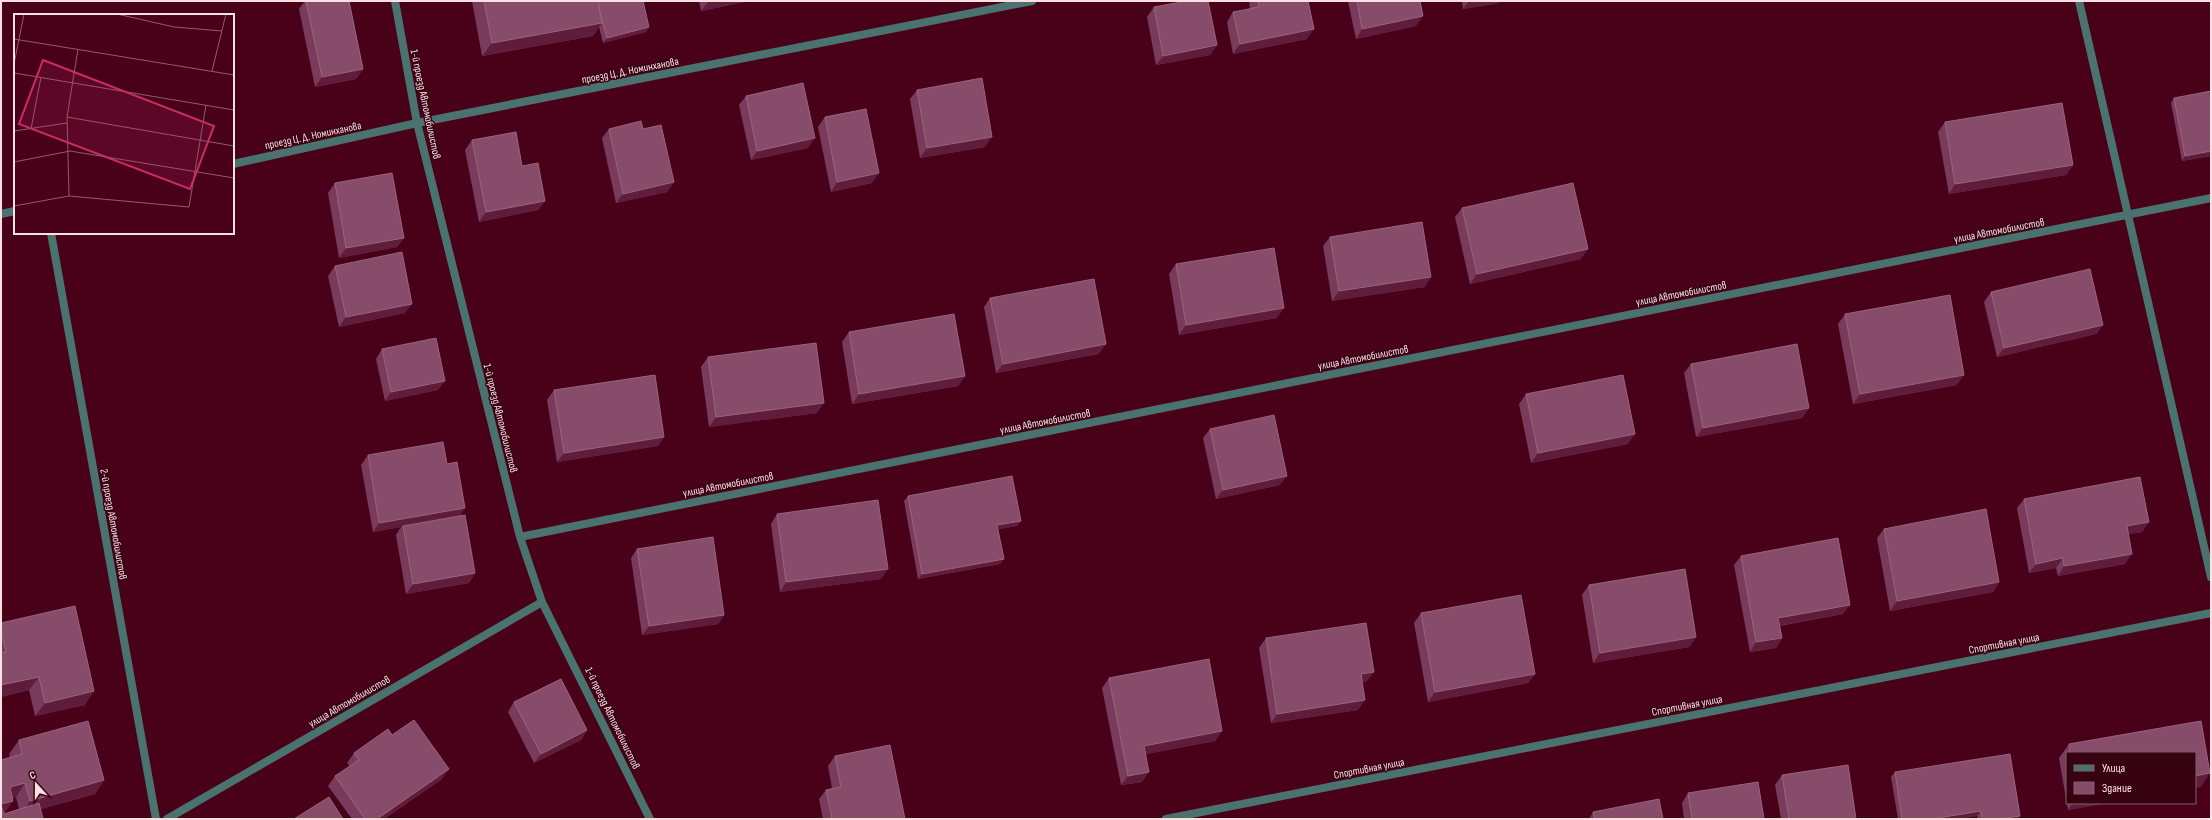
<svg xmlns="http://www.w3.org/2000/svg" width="2212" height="820" viewBox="0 0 2212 820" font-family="'Sofia Sans Condensed',sans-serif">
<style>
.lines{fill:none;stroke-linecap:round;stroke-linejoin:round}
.street{stroke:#4a736f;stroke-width:8}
.wall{fill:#793b5b;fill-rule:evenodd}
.shaded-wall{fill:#601c3b}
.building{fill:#874c6a;stroke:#99647d}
.labels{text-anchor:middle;stroke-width:3;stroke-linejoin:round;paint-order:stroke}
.street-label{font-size:11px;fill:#fce1e4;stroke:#370313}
.inset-road{fill:none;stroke:#915b6b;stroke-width:1}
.view{fill:#c82c69;fill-opacity:0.15;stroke:#c82c69;stroke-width:2}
.inset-edge{fill:none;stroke:#fce1e4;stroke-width:2}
</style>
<rect width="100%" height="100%" fill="#49011a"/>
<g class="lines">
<path class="street" d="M395 1 417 123 520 537 542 602 650 819
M2079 1 2211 577
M233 164 417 123 1032 1
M1 214 15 211
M51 233 156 819
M520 537 2211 198
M167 819 542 602
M1166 819 2211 613"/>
</g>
<path class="wall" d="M305 1H349L363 69 356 79 315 87 299 9Z
M472 1H643L646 32 603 43 599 27 593 36 482 56Z
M699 1H749L701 11Z
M1249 1H1308L1307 39 1233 54 1227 22 1233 12 1250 9Z
M1348 1H1420L1416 26 1356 39Z
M1462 1H1500L1499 3 1463 9Z
M1154 7 1217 45 1210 55 1156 65 1147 17Z
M917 90 985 147 920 158 910 99Z
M746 96 808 148 751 160 739 105Z
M2174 98 2211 156 2182 161 2171 103Z
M825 117 872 183 831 192 818 127Z
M1945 122 2073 165 2066 175 1949 194 1938 132Z
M609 129H643L674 182 667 192 616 203 602 138Z
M472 140 522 166 545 201 538 210 479 222 465 150Z
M335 183 404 238 397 247 339 258 328 193Z
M1462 208 1581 259 1470 284 1455 217Z
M1330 237 1425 287 1332 301 1323 246Z
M1176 264 1277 318 1179 335 1169 274Z
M335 266 405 313 339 327 328 276Z
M1991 292 2103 325 2096 334 1997 357 1984 302Z
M990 298 1099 354 996 373 984 307Z
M1845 314 1957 385 1853 404 1838 324Z
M849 332 965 376 958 386 852 404 842 342Z
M382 349 438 390 385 401 376 359Z
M708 357 817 413 709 427 701 367Z
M1691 364 1809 408 1802 418 1696 437 1684 373Z
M554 390 664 437 658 446 557 462 547 400Z
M1526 394 1628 444 1531 463 1519 404Z
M1210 429 1280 485 1216 499 1203 438Z
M368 455 447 464 460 516 475 573 469 583 406 594 396 535 401 527 373 532 361 465Z
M908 496 1021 521 1017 526 998 529 1004 559 1000 564 918 579 904 501Z
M2024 499 2142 532 2128 534 2125 564 2058 576 2056 568 2029 573 2017 508Z
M777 514 881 579 780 592 771 524Z
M1884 529 1999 582 1993 592 1890 611 1877 538Z
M637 549 724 615 718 624 642 635 631 558Z
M1741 556 1843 614 1780 626 1782 638 1776 648 1750 652 1734 565Z
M1589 585 1696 637 1689 647 1593 663 1582 595Z
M1421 613 1535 674 1528 683 1428 702 1414 623Z
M1 623 85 705 35 716 29 690 1 697Z
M1266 638 1367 681 1362 682 1358 710 1271 723 1259 648Z
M1109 678 1222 731 1215 741 1146 754 1142 782 1121 785 1102 688Z
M514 702 587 730 581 740 534 763 508 712Z
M392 735 442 779 384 819H352L328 786 335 776 350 766 347 763 354 753Z
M19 740 104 780 95 794 41 809 1 819 10 757 9 754ZM16 797 19 809 4 814 13 798Z
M2069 744 2070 753H2067V803H2107L2068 810 2059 758Z
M835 756 905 819H823L819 799 826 790 832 788 828 766Z
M1895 772 2018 819H1978L1977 816 1960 819H1898L1891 777Z
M1782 775 1856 819H1781L1775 785Z
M1688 793 1764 819H1684L1682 803Z
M1593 812 1663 819H1589Z"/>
<path class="shaded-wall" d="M711 1H749L701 11 708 2Z
M1469 1H1500L1499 3 1463 9Z
M1423 16 1416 26 1356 39 1362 29Z
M602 23 593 36 482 56 492 43Z
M649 27 646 32 603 43 607 38Z
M1314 29 1307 39 1233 54 1240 44Z
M1217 45 1210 55 1156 65 1163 56Z
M363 69 356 79 315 87 322 77Z
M992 137 985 147 920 158 927 148Z
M815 138 808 148 751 160 757 151Z
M2211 151V156L2182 161 2185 156Z
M2073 165 2066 175 1949 194 1955 184Z
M879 173 872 183 831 192 837 182Z
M674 182 667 192 616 203 623 194Z
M545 201 538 210 479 222 486 212Z
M404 238 397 247 339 258 346 248Z
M1588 249 1581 259 1470 284 1477 274Z
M1431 277 1425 287 1332 301 1339 291Z
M412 304 405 313 339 327 346 317Z
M1284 308 1277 318 1179 335 1186 325Z
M2103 325 2096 334 1997 357 2004 348Z
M1106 344 1099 354 996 373 1003 364Z
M1964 375 1957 385 1853 404 1860 394Z
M965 376 958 386 852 404 859 394Z
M445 381 438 390 385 401 391 392Z
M824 403 817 413 709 427 716 417Z
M1809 408 1802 418 1696 437 1703 428Z
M1635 434 1628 444 1531 463 1538 453Z
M664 437 658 446 557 462 564 453Z
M1287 476 1280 485 1216 499 1223 490Z
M465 508 459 518 403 526 401 527 373 532 379 523Z
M1021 521 1017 526 994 530 997 525Z
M2149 522 2142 532 2120 536 2127 526Z
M2132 554 2125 564 2058 576 2064 566Z
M2063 558 2056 568 2029 573 2036 564Z
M1004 559 1000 564 918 579 922 574Z
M888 569 881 579 780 592 786 582Z
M475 573 469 583 406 594 413 584Z
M1999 582 1993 592 1890 611 1897 601Z
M1850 605 1843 614 1772 627 1778 618Z
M724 615 718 624 642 635 649 626Z
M1696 637 1689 647 1593 663 1600 653Z
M1782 638 1776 648 1750 652 1756 642Z
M1374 672 1367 681 1354 683 1361 674Z
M1535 674 1528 683 1428 702 1435 692Z
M39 677 29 690 1 697V685Z
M94 691 85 705 35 716 45 703Z
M1365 700 1358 710 1271 723 1277 714Z
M587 730 581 740 534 763 541 754Z
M1222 731 1215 741 1137 756 1144 746Z
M449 769 442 779 384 819H377Z
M1149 772 1142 782 1121 785 1128 776Z
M2210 773 2201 787 2195 788V776Z
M104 780 95 794 21 815 30 801Z
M25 783 16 797 1 801 10 787Z
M13 801 4 814 1 804Z
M2073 803H2107L2068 810Z
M1981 811 1977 816 1960 819H1937L1938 818Z
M2020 816 2018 819H1998Z"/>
<path class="building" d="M306 1H349L363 69 322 77Z
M484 1H598L602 23 492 43Z
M598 1H643L649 27 607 38 600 13Z
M1187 1H1208L1217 45 1163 56 1154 7Z
M1258 1H1308L1314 29 1240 44 1233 12 1259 7Z
M1357 1H1420L1423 16 1362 29Z
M982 78 992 137 927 148 917 90Z
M803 83 815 138 757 151 746 96Z
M2211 91V151L2185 156 2174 98Z
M2062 103 2073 165 1955 184 1945 122Z
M866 109 879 173 837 182 825 117Z
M641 121 643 129 661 125 674 182 623 194 609 129Z
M516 132 522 166 538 163 545 201 486 212 472 140Z
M392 173 404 238 346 248 335 183Z
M1573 183 1588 249 1477 274 1462 208Z
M1422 222 1431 277 1339 291 1330 237Z
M1274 248 1284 308 1186 325 1176 264Z
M402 252 412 304 346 317 335 266Z
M2090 269 2103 325 2004 348 1991 292Z
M1094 279 1106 344 1003 364 990 298Z
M1950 295 1964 375 1860 394 1845 314Z
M954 314 965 376 859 394 849 332Z
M436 338 445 381 391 392 382 349Z
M816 343 824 403 716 417 708 357Z
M1797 344 1809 408 1703 428 1691 364Z
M655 375 664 437 564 453 554 390Z
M1623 375 1635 434 1538 453 1526 394Z
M1274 415 1287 476 1223 490 1210 429Z
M443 442 447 464 457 462 465 508 379 523 368 455Z
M1012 476 1021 521 997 525 1004 559 922 574 908 496Z
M2140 477 2149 522 2127 526 2132 554 2064 566 2063 558 2036 564 2024 499Z
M878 500 888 569 786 582 777 514Z
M1986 509 1999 582 1897 601 1884 529Z
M465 515 475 573 413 584 403 526Z
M713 537 724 615 649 626 637 549Z
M1838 538 1850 605 1778 618 1782 638 1756 642 1741 556Z
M1685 569 1696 637 1600 653 1589 585Z
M1521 595 1535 674 1435 692 1421 613Z
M75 606 94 691 45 703 39 677 1 685V653L6 652 1 630V623Z
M1366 623 1374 672 1361 674 1365 700 1277 714 1266 638Z
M1209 659 1222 731 1144 746 1149 772 1128 776 1109 678Z
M561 679 587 730 541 754 514 702Z
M414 720 449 769 377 819H365L335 776 359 760 354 753 388 729 392 735Z
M88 721 104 780 30 801 25 783 10 787 13 801 1 804V760L22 754 19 740Z
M2201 721 2210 773 2195 776V753H2070L2069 744Z
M890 745 905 819H832L826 790 841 787 835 756Z
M2010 754 2020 816 1998 819H1982L1981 811 1938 818V819H1902L1895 772Z
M1848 765 1856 819H1789L1782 775Z
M1758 782 1764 819H1692L1688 793Z
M329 797 343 819H294Z
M1659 799 1663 819H1595L1593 812Z
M39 803 43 819H1V805L4 814Z"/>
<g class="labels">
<g class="street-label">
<text transform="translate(630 70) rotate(-11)" y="4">проезд Ц. Д. Номинханова</text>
<text transform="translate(426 104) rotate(78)" y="4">1-й проезд Автомобилистов</text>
<text transform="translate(313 135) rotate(-12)" y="4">проезд Ц. Д. Номинханова</text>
<text transform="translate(1999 230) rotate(-11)" y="4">улица Автомобилистов</text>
<text transform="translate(1681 293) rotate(-11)" y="4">улица Автомобилистов</text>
<text transform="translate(1363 357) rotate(-11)" y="4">улица Автомобилистов</text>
<text transform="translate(501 418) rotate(76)" y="4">1-й проезд Автомобилистов</text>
<text transform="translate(1045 421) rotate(-11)" y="4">улица Автомобилистов</text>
<text transform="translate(728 484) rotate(-11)" y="4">улица Автомобилистов</text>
<text transform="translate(114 524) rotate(80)" y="4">2-й проезд Автомобилистов</text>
<text transform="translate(2004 643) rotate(-11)" y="4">Спортивная улица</text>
<text transform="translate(349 701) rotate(-30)" y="4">улица Автомобилистов</text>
<text transform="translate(1687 705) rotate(-11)" y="4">Спортивная улица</text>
<text transform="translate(613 718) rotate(64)" y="4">1-й проезд Автомобилистов</text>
<text transform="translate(1369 768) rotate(-11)" y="4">Спортивная улица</text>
</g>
</g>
<g transform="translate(14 14)">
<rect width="220" height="220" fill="#49011a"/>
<path class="inset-road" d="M103 0 160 13 208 17M0 25 220 61M0 50 10 0M198 57 212 0M0 59 220 96M53 103 220 132M17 115 27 63M0 117 53 109M0 148 56 137 220 164M55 182 53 103 64 35M0 192 55 182 175 193 192 91"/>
<path class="view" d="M29 46 200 112 176 175 5 110Z"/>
<rect width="220" height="220" class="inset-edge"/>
</g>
<rect width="2212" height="820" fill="none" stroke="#fce1e4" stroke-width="4"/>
<rect x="2066" y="752" width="130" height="52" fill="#370313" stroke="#865c67"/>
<rect x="2074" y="765" width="20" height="6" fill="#4a736f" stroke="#865c67"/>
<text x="2102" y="772" font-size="12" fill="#fce1e4">Улица</text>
<rect x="2074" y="782" width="20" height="12" fill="#874c6a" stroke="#865c67"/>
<text x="2102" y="792" font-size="12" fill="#fce1e4">Здание</text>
<g transform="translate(36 784) rotate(339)" stroke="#370313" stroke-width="3" paint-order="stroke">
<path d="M0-3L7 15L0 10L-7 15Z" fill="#fce1e4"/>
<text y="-6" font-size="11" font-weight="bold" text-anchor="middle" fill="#fce1e4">С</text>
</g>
</svg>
